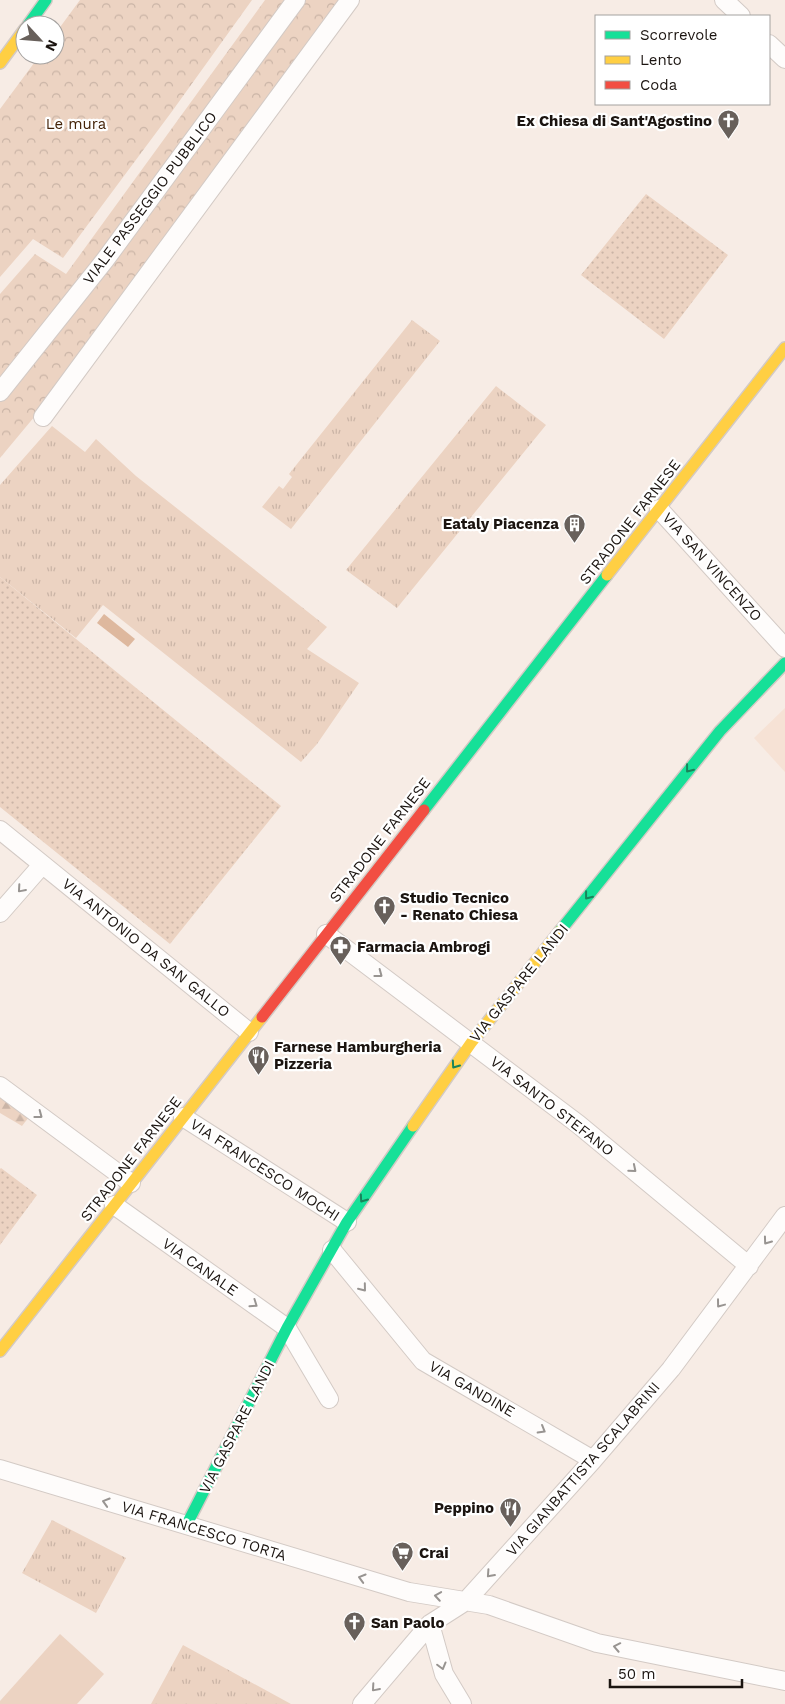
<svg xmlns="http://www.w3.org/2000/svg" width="785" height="1704" viewBox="0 0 785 1704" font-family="'Work Sans',sans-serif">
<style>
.built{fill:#f6e2d5}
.grass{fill:url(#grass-tufts)}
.forest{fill:url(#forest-firs)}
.park{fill:url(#park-crowns)}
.garden{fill:url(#garden-dots)}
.pitch{fill:#ecd3c2}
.water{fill:#deb89e}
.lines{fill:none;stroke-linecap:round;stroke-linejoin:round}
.street-casing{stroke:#d3cac5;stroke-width:20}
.fast-casing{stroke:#d3cac5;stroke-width:14}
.slow-casing{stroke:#d3cac5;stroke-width:14}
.jam-casing{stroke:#d3cac5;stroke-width:14}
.street{stroke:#fefcfb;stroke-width:18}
.fast{stroke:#16e098;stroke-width:11}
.slow{stroke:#ffcf43;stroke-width:11}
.jam{stroke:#f24e42;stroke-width:11}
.oneway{stroke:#18845b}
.oneway2{stroke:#989491}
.labels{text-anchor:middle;stroke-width:4.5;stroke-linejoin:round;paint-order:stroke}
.poi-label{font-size:15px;font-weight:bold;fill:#1b1410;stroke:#fff;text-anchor:start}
.park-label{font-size:15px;fill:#442308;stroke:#fff}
.street-label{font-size:15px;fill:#1b1410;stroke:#fff}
</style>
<defs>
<pattern id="grass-tufts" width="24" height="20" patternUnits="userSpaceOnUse" patternTransform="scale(1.25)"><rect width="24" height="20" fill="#ecd3c2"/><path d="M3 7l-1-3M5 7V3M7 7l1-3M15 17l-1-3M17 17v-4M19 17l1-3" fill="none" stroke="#cab4a6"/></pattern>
<pattern id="forest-firs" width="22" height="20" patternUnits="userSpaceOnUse" patternTransform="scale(1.25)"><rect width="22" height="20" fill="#ecd3c2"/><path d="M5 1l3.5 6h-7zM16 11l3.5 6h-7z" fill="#cab4a6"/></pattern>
<pattern id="park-crowns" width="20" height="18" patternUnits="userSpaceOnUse" patternTransform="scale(1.25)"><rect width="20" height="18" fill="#ecd3c2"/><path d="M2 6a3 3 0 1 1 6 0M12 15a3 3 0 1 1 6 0" fill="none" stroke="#cab4a6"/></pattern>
<pattern id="garden-dots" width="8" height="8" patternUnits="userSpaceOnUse" patternTransform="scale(1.25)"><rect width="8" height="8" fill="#ecd3c2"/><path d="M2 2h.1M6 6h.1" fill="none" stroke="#cab4a6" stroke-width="1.8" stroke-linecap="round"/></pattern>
</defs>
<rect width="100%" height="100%" fill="#f7ece5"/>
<path class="built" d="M785 708V772L754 738Z"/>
<path class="grass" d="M412 320 440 341 291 529 262 507 279 486 283 489 292 477 289 474Z
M496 386 546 425 397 608 346 570Z
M52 426 85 452 96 439 136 476 327 627 307 649 359 683 317 744 301 762 103 605 76 638 0 577V485Z
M52 1520 126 1558 96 1613 22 1573Z
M183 1645 291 1704H151Z"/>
<path class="forest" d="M0 1095 29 1117 22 1126 0 1113Z"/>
<path class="park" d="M80 0H252L173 110 63 258 33 239 0 277V109L40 55H55V34Z
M265 0H341L100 338 0 458V294L35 254 66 274Z"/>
<path class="garden" d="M646 194 728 255 664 339 581 275Z
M0 577 281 806 170 944 0 807Z
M1 1168 37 1195 0 1245V1169Z"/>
<path class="pitch" d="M60 1634 104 1674 77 1704H0V1701Z"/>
<path class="water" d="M104 614 135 639 128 647 97 623Z"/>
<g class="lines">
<defs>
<path id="street" d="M724 0 741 16
M769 44 785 59
M0 392 105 260 296 0
M43 417 350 0
M659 509 785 648
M0 830 249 1032
M0 913 42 865
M326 934 578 1124 749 1266
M0 1086 131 1183
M183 1117 347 1222
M114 1205 287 1328 329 1399
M332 1250 423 1361 593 1460
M0 1469 409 1592 489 1605 597 1643 785 1681
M430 1624 444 1674 462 1704
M362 1704 430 1624 466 1601 593 1460 671 1369 785 1216"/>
<path id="fast" d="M28 25 46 0
M424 810 607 575
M560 931 720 731 785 663
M186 1526 287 1328 347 1222 413 1126"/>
<path id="slow" d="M0 63 25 29
M607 575 785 348
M413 1126 471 1043 560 931
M0 1351 262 1017"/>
<path id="jam" d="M262 1017 424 810"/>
</defs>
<use href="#street" class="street-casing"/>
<use href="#fast" class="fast-casing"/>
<use href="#slow" class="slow-casing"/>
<use href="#jam" class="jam-casing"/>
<use href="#street" class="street"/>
<use href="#fast" class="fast"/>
<use href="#slow" class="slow"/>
<use href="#jam" class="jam"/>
</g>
<defs><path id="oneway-chevron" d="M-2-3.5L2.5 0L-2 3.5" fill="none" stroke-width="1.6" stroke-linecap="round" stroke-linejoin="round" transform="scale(1.25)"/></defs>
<g class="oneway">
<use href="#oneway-chevron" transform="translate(689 769) rotate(128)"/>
<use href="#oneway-chevron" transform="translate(588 896) rotate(128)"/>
<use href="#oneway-chevron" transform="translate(455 1065) rotate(125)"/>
<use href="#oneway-chevron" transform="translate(363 1199) rotate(125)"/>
</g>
<g class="oneway2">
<use href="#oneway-chevron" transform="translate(21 889) rotate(131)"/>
<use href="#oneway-chevron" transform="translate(379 974) rotate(37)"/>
<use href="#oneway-chevron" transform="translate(39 1115) rotate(37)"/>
<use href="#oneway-chevron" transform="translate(633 1169) rotate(40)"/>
<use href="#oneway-chevron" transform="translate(767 1241) rotate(126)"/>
<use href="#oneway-chevron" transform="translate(363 1288) rotate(51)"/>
<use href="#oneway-chevron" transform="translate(254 1304) rotate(35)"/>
<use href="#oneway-chevron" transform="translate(720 1304) rotate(127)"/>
<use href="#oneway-chevron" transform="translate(542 1430) rotate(30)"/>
<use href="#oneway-chevron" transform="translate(106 1502) rotate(-163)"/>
<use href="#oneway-chevron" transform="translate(490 1574) rotate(132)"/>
<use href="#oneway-chevron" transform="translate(362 1578) rotate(-164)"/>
<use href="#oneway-chevron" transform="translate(438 1596) rotate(-171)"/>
<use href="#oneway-chevron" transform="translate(617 1647) rotate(-169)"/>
<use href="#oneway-chevron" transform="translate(442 1666) rotate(75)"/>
<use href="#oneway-chevron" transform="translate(375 1688) rotate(131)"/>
</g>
<defs>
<symbol id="church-pin" viewBox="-11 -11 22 30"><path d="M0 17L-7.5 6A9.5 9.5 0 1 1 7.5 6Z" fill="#68605b" stroke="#fff"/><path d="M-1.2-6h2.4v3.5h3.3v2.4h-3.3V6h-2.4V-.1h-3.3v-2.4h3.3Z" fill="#fff"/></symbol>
<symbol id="building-pin" viewBox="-11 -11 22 30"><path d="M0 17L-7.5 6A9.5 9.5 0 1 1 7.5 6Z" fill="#68605b" stroke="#fff"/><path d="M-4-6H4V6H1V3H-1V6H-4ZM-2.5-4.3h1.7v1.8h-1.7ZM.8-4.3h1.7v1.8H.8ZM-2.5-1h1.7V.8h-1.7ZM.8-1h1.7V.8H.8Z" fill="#fff"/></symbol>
<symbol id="pharmacy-pin" viewBox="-11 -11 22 30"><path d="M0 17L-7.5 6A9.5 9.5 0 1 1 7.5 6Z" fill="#68605b" stroke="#fff"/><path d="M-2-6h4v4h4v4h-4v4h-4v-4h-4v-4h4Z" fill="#fff"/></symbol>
<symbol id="restaurant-pin" viewBox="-11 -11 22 30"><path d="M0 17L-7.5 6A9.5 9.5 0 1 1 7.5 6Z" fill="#68605b" stroke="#fff"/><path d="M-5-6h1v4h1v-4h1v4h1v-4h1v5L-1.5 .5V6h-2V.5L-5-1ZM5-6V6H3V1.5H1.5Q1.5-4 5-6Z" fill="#fff"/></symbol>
<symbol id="supermarket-pin" viewBox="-11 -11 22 30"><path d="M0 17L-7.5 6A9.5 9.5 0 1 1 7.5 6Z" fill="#68605b" stroke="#fff"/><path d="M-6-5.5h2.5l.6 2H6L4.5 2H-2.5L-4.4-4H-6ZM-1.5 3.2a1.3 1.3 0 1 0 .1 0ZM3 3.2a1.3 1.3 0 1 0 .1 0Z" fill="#fff"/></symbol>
</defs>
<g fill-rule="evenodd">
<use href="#church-pin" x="716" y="108" width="25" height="34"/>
<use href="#building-pin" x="562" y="512" width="25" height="34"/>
<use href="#church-pin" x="372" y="894" width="25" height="34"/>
<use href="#pharmacy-pin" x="328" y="934" width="25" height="34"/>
<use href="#restaurant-pin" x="246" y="1044" width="25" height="34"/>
<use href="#restaurant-pin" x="498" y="1496" width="25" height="34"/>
<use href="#supermarket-pin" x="390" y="1540" width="25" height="34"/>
<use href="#church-pin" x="342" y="1610" width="25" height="34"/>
</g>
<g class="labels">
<g class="poi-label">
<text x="712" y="126" text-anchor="end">Ex Chiesa di Sant'Agostino</text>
<text x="559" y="529" text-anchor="end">Eataly Piacenza</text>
<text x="400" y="903">Studio Tecnico<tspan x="400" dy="17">- Renato Chiesa</tspan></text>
<text x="357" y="952">Farmacia Ambrogi</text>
<text x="274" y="1052">Farnese Hamburgheria<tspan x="274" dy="17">Pizzeria</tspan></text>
<text x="494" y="1513" text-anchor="end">Peppino</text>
<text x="419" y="1558">Crai</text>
<text x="371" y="1628">San Paolo</text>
</g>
<g class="park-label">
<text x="76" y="129">Le mura</text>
</g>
<g class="street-label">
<text transform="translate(150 198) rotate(-53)" y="5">VIALE PASSEGGIO PUBBLICO</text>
<text transform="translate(630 522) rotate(-52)" y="5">STRADONE FARNESE</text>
<text transform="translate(712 567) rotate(48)" y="5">VIA SAN VINCENZO</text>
<text transform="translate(380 840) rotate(-52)" y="5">STRADONE FARNESE</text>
<text transform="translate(146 948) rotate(39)" y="5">VIA ANTONIO DA SAN GALLO</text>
<text transform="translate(519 983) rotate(-51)" y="5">VIA GASPARE LANDI</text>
<text transform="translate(552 1106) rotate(38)" y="5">VIA SANTO STEFANO</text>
<text transform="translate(131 1159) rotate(-52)" y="5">STRADONE FARNESE</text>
<text transform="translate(265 1170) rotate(33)" y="5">VIA FRANCESCO MOCHI</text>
<text transform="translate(200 1267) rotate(35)" y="5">VIA CANALE</text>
<text transform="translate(472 1389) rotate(30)" y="5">VIA GANDINE</text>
<text transform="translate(237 1427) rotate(-63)" y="5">VIA GASPARE LANDI</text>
<text transform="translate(583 1469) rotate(-49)" y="5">VIA GIANBATTISTA SCALABRINI</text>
<text transform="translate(204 1531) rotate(17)" y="5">VIA FRANCESCO TORTA</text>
</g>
</g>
<rect x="595" y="15" width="175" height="90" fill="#ffffff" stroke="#a4a19f"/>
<rect x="605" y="31" width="25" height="8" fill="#16e098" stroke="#a4a19f"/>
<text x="640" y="40" font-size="15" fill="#1b1410">Scorrevole</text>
<rect x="605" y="56" width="25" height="8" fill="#ffcf43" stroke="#a4a19f"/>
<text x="640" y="65" font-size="15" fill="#1b1410">Lento</text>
<rect x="605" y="81" width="25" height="8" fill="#f24e42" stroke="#a4a19f"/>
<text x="640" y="90" font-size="15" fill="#1b1410">Coda</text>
<g transform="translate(40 40) rotate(116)"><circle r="24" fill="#ffffff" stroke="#a4a19f"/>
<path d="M0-4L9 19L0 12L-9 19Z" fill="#68605b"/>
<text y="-8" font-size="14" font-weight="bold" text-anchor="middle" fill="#1b1410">N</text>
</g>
<path d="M610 1679v8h132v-8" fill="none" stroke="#1b1410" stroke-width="2.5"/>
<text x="618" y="1679" font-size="15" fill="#1b1410" stroke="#ffffff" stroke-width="4" paint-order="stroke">50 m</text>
</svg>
